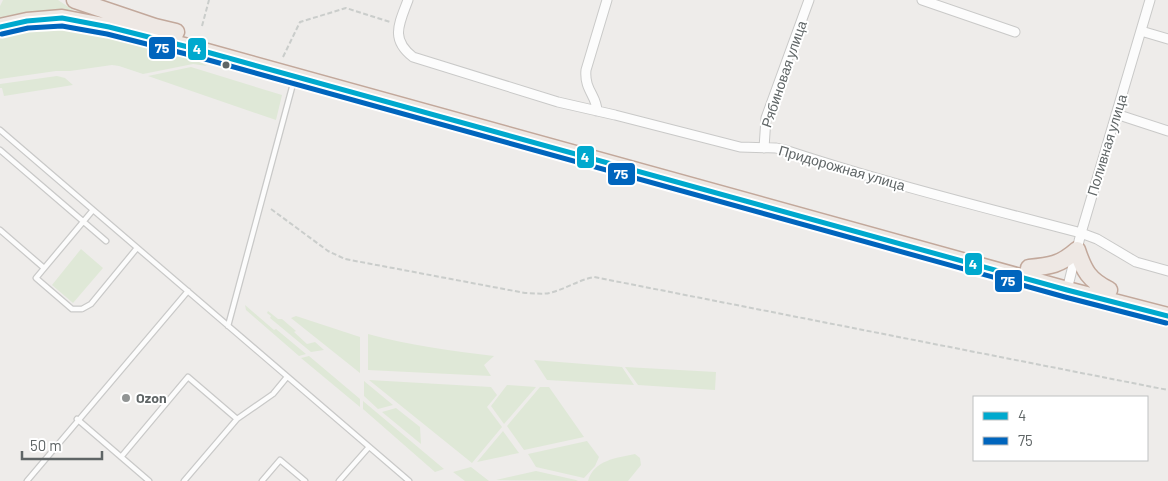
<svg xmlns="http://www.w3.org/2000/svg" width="1168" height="481" viewBox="0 0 1168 481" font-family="Barlow,sans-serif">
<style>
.green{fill:#dfe8d7}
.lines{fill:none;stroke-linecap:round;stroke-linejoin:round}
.lane-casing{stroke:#c9c9c8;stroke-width:7}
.street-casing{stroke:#c9c9c8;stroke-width:11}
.highway-casing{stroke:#c2a89b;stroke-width:19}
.path{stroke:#cacdcb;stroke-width:2;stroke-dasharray:5 2.5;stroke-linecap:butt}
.lane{stroke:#fcfcfc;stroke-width:4.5}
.street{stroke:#fcfcfc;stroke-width:9}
.highway{stroke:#eee8e4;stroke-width:16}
.bus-1-casing{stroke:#fff;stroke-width:9}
.bus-2-casing{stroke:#fff;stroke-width:9}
.bus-1{stroke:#00a9ce;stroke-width:5}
.bus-2{stroke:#0065bd;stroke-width:5}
.bus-dot{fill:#5f6566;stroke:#fff;stroke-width:2}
.poi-dot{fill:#919494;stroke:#fff;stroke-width:2}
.labels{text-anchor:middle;stroke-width:4;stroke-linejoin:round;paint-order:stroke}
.street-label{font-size:14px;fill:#5f6566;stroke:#fff}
.poi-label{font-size:14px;font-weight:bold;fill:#5f6566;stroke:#fff;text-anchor:start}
.line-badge{stroke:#fff;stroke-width:2}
.badge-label{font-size:14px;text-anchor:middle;font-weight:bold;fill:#fff}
</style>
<rect width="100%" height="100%" fill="#eeecea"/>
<path class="green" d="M3 0H58L73 10 40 13 0 23V6Z
M66 26 99 32 197 60 207 66 193 64 143 74 119 66 112 65 70 71H56L0 79V39L35 29Z
M191 67 282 95 276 120 148 76Z
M57 76 65 78 73 85 4 96 2 88H0V84Z
M81 249 103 268 73 303 52 285Z
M245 305 274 330 276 329 306 354 299 356 246 310Z
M268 311 278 319H282L296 331 294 332 307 344 315 342 324 350 311 352 270 318 271 316 267 313Z
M296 316 360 337V373L291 318Z
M368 334C409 345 451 351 494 356L484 365 491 376 368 370Z
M309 356 360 399V407L301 358Z
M534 360 622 367 634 385 547 380Z
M625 367 716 372 715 390 638 385Z
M369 380 491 387 497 395 487 407 502 427 472 463Z
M364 381 393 405 378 409 364 396Z
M507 385 536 387 504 424 491 406Z
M540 387H549L584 437 524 450 507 426Z
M363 401 444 469 435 472 363 409Z
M396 408 420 427 421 444 382 412Z
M503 431 519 453 477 462Z
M587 441 599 457 595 466 584 478 536 467 528 454Z
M635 454 640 458 641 465 628 481H588C594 460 616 458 635 454Z
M471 467 489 481H465L453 472Z
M536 471 576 480 578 481 496 480Z"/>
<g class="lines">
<defs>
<path id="lane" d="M0 130 409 481
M0 150 106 241
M93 210 36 278 72 309H82L91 304 137 248
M0 230 44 268
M228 326 294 80
M77 419 149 481
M121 457 188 377 237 419 273 394 287 377
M27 481 188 291
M184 481 237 419
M262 481 280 460 305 481
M339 481 369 447"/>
<path id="street" d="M408 0C399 24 390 39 413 57L558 102 615 115 740 147 776 148 785 150C882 182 982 207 1081 233L1097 239 1136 262 1168 271
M922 0 1015 32
M1141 31 1168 39
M597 111C597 96 584 90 586 70L607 0
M1116 114 1168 131
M764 148 766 118 809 0
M1067 290 1081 233 1150 0"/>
<path id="highway" d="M75 0 155 27 176 32
M0 27 27 21 62 18 109 27 196 49 1067 290 1168 316
M1029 268C1050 266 1060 265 1077 250 1084 271 1089 280 1109 290"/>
</defs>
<use href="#lane" class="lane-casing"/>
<use href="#street" class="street-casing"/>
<use href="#highway" class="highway-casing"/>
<path class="path" d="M202 26 209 0
M283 57 300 22 346 8 390 22
M271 209 328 251 345 259 525 293C535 293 544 295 553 292 567 288 579 280 594 277L1168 390"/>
<use href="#lane" class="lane"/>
<use href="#street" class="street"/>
<use href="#highway" class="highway"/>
<defs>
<path id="bus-1" d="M0 27 27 21 62 18 109 27 196 49 1067 290 1168 316"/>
<path id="bus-2" d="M2 34 28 28 62 26 107 34 194 56 1065 297 1166 323"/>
</defs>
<use href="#bus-1" class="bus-1-casing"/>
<use href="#bus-2" class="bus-2-casing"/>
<use href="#bus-1" class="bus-1"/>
<use href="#bus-2" class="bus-2"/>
</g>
<circle class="bus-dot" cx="226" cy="65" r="4.5"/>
<circle class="poi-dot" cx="126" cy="398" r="5"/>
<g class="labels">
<g class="street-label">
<text transform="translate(784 74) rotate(-71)" y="5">Рябиновая улица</text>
<text transform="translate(1107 145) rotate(-73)" y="5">Поливная улица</text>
<text transform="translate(842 168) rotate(16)" y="5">Придорожная улица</text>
</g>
<g class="poi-label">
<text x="136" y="403">Ozon</text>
</g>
</g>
<g class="line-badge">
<rect x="148" y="36" width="28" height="24" rx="5" fill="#0065bd"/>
<rect x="187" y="37" width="20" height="24" rx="5" fill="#00a9ce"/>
<rect x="576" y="145" width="19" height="24" rx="5" fill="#00a9ce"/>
<rect x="607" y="162" width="29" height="24" rx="5" fill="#0065bd"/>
<rect x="964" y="252" width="19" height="24" rx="5" fill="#00a9ce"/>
<rect x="994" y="269" width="29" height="24" rx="5" fill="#0065bd"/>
</g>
<g class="badge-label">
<text x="162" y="53">75</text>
<text x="197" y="54">4</text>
<text x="585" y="162">4</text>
<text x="621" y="179">75</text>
<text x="973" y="269">4</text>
<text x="1008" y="286">75</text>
</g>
<rect x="973" y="396" width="175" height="65" fill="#ffffff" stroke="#bfc1c2"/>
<rect x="983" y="412" width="25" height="8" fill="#00a9ce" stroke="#bfc1c2"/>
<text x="1018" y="421" font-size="15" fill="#5f6566">4</text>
<rect x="983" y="437" width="25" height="8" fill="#0065bd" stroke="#bfc1c2"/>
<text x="1018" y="446" font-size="15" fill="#5f6566">75</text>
<path d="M22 451v8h80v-8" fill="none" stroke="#5f6566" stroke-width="2.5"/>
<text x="30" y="451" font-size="15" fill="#5f6566" stroke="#ffffff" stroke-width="4" paint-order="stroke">50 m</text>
</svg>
